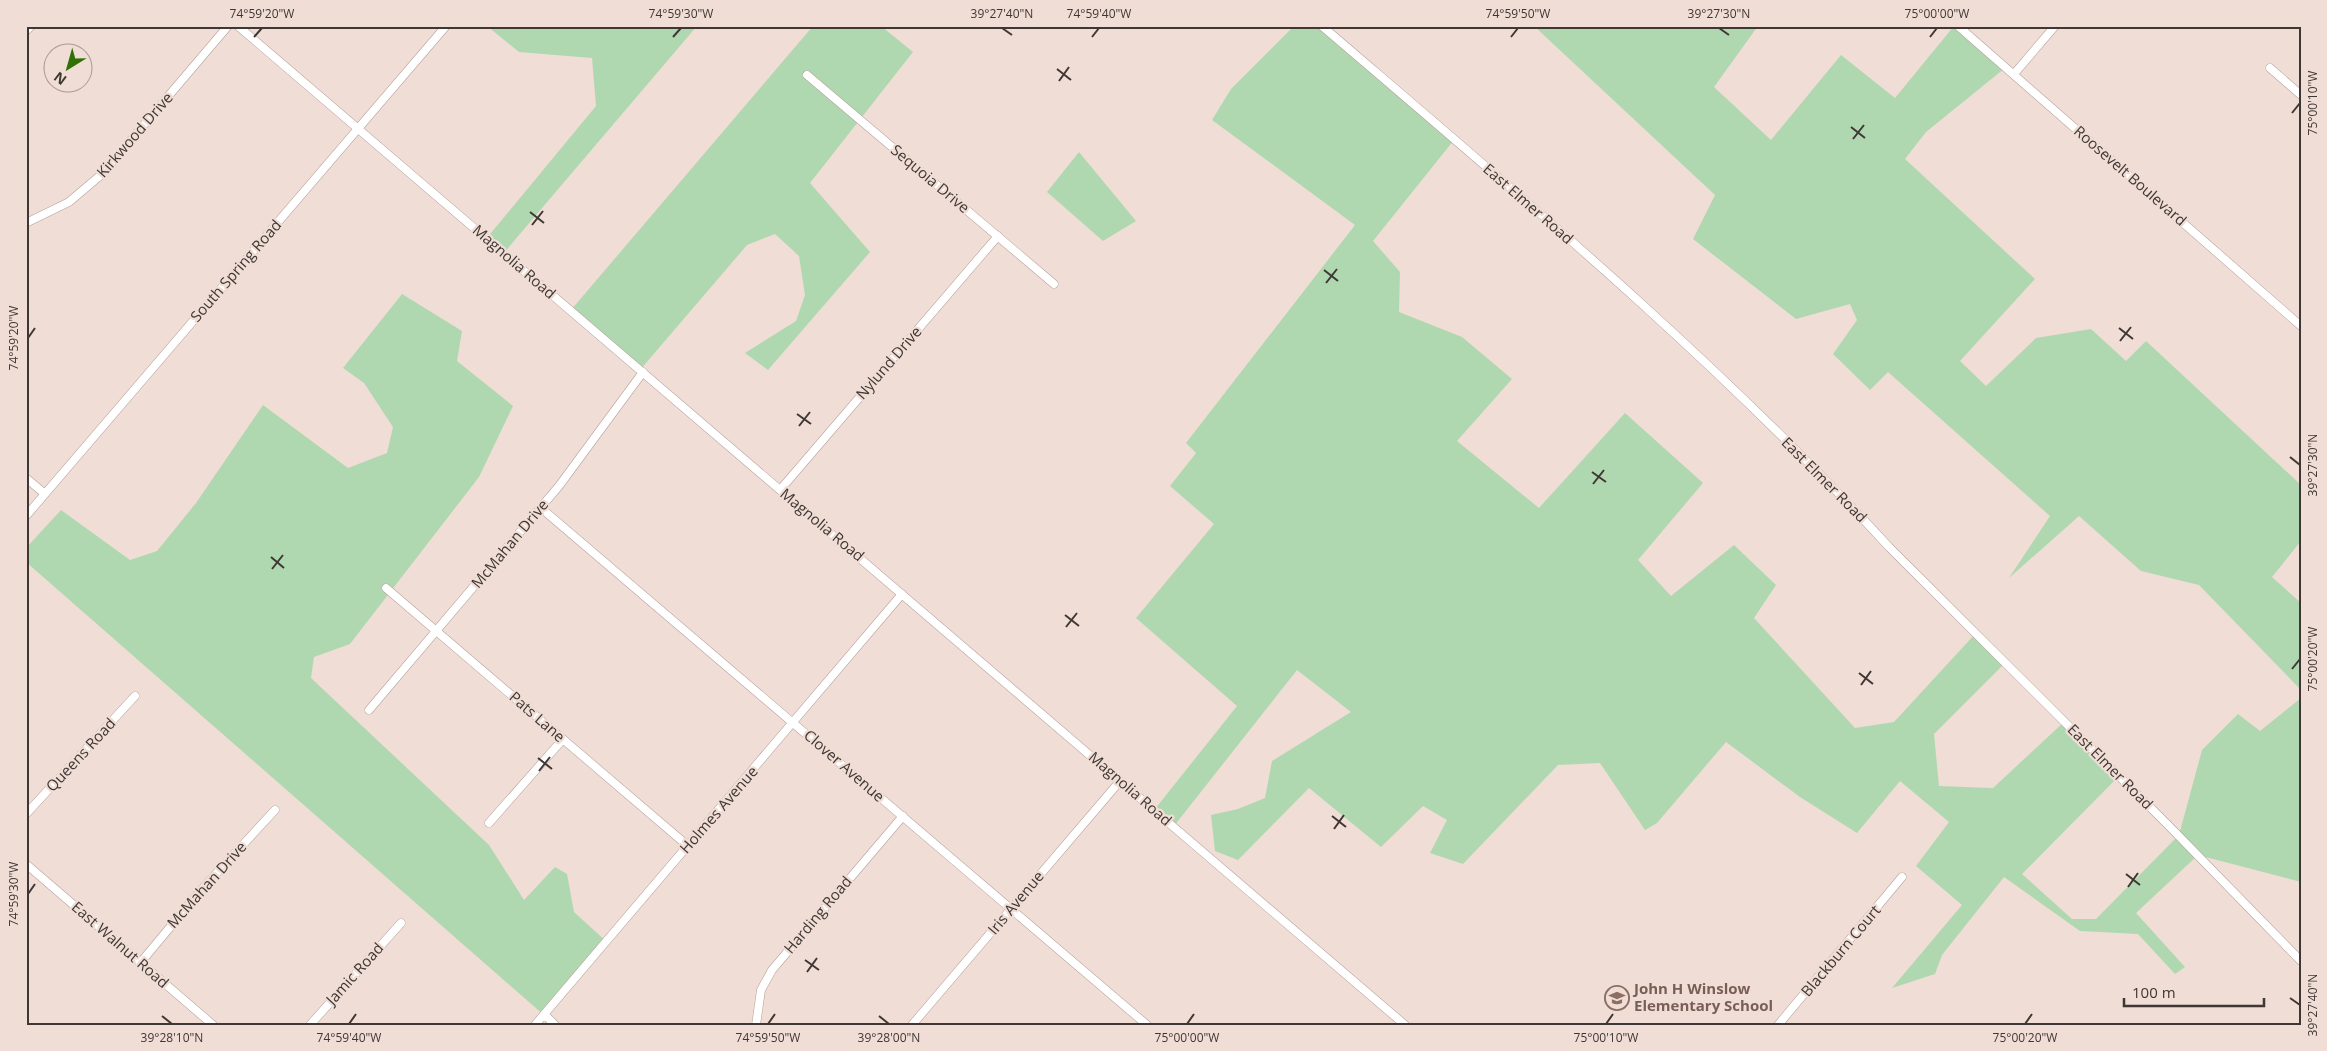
<svg xmlns="http://www.w3.org/2000/svg" width="2327" height="1051" viewBox="0 0 2327 1051" font-family="'Open Sans',sans-serif">
<style>
.green{fill:#b0d8b0}
.lines{fill:none;stroke-linecap:round;stroke-linejoin:round}
.minor-casing{stroke:#b3a199;stroke-width:9}
.minor{stroke:#fff;stroke-width:8}
.ticks{fill:none;stroke:#3f3734;stroke-width:2}
.labels{text-anchor:middle;stroke-width:4.5;stroke-linejoin:round;paint-order:stroke}
.street-label{font-size:15px;fill:#3f3734;stroke:#f0ddd5}
.education-label{font-size:15px;font-weight:bold;fill:#785e54;stroke:#f0ddd5;text-anchor:start}
.neatline{fill:none;stroke:#3f3734;stroke-width:2}
.ticks-label{font-size:12px;text-anchor:middle;fill:#3f3734}
</style>
<rect width="100%" height="100%" fill="#f0ddd5"/>
<path class="green" d="M487 26H697L503 254 486 239 596 106 592 58 519 52Z
M813 26H881L913 52 810 183 870 252 768 370 745 353 796 321 805 295 799 256 775 234 747 245 640 370 571 310Z
M1294 26H1321L1454 140 1373 241 1400 272 1399 312 1462 337 1512 379 1457 441 1539 508 1625 413 1703 483 1638 560 1671 596 1734 545 1776 585 1754 618 1855 728 1894 722 1976 633 2006 662 1934 734 1939 786 1993 788 2065 721 2121 774 2022 874 2072 919H2096L2179 835 2202 750 2238 714 2260 731 2301 698V882L2198 855 2136 913 2185 967 2175 974 2138 934 2080 931 2004 877 1942 955 1935 974 1892 988 1962 905 1916 866 1949 822 1900 781 1857 833 1800 797 1726 742 1657 823 1645 830 1600 763 1558 765 1463 864 1430 853 1447 820 1423 806 1381 847 1309 788 1238 860 1215 851 1211 815 1238 809 1265 798 1272 761 1351 712 1297 670 1174 826 1155 809 1237 706 1136 618 1214 524 1170 486 1196 453 1186 443 1355 225 1212 120 1231 89Z
M1534 26H1568L1571 28 1573 26H1758L1714 87 1771 140 1841 55 1895 98 1954 26 2005 68 1926 132 1905 159 2035 279 1960 361 1986 386 2036 338 2091 329 2126 361 2146 341 2301 485V541L2272 577 2301 603V690L2199 585 2141 571 2079 516 2009 578 2050 516 1888 372 1870 390 1833 354 1857 320 1850 304 1796 319 1693 239 1715 195Z
M1079 152 1136 221 1103 241 1047 192Z
M402 294 462 331 457 361 513 406 479 477 350 644 314 657 311 678 489 845 524 900 555 867 567 874 574 912 608 943 545 1016 26 562V548L61 510 130 560 157 551 196 503 263 405 348 468 387 453 393 427 364 383 343 368Z"/>
<g class="lines">
<defs>
<path id="minor" d="M238 26 1405 1025
M1322 26C1517 193 1715 358 1889 547L2168 825 2301 961
M1958 26 2301 326
M26 31 31 26
M2270 68 2301 95
M2014 74 2055 26
M807 75 1054 284
M26 223 69 202 102 174 228 26
M26 478 45 494
M780 490 998 236
M541 508 1147 1025
M26 516 446 26
M386 588 688 846
M369 710 559 486 643 372
M26 814 135 696
M489 823 563 739
M26 864 213 1025
M141 962 202 889 275 810
M544 1014 555 1025
M310 1025 401 923
M535 1025 902 594
M756 1025 761 990 772 970 903 816
M912 1025 1120 781
M1778 1025 1902 877"/>
</defs>
<use href="#minor" class="minor-casing"/>
<use href="#minor" class="minor"/>
</g>
<path class="ticks" d="M1002 28 1012 35M1719 28 1729 35M254 37 262 28M673 37 681 28M1092 37 1099 28M1511 37 1518 28M1930 37 1937 28M1057 69 1071 80M1059 81 1069 67M2292 113 2300 103M1851 127 1865 138M1853 139 1864 125M530 212 544 223M532 225 543 211M1324 270 1338 281M1326 283 1337 269M2119 328 2133 339M28 338 35 328M2120 341 2131 327M797 414 811 424M799 426 810 412M2290 457 2300 465M1592 472 1606 482M1593 484 1604 470M271 557 284 568M272 569 283 555M1065 615 1079 626M1066 627 1077 613M2292 669 2300 659M1859 673 1873 684M1861 685 1871 671M538 758 552 769M539 771 550 757M1332 816 1346 827M1334 829 1344 815M2126 874 2140 885M2128 887 2138 873M28 894 35 884M805 960 819 970M807 972 817 958M2290 998 2300 1005M162 1016 172 1024M879 1016 889 1024M349 1024 356 1014M768 1024 775 1014M1187 1024 1194 1014M1606 1024 1613 1014M2025 1024 2032 1014"/>
<defs>
<symbol id="school-ring" viewBox="-11 -11 22 22"><circle r="9.5" fill="#f0ddd5" stroke="#8d6e63" stroke-width="1.5"/><path d="M0-5L7-2L0 1L-7-2ZM-4 1L0 2.5L4 1V4Q0 6-4 4Z" fill="#8d6e63"/></symbol>
</defs>
<g fill-rule="evenodd">
<use href="#school-ring" x="1603" y="984" width="28" height="28"/>
</g>
<g class="labels">
<g class="street-label">
<text transform="translate(135 135) rotate(-49)" y="5">Kirkwood Drive</text>
<text transform="translate(2130 176) rotate(41)" y="5">Roosevelt Boulevard</text>
<text transform="translate(930 179) rotate(40)" y="5">Sequoia Drive</text>
<text transform="translate(1528 204) rotate(41)" y="5">East Elmer Road</text>
<text transform="translate(514 262) rotate(41)" y="5">Magnolia Road</text>
<text transform="translate(236 271) rotate(-49)" y="5">South Spring Road</text>
<text transform="translate(889 363) rotate(-49)" y="5">Nylund Drive</text>
<text transform="translate(1824 480) rotate(45)" y="5">East Elmer Road</text>
<text transform="translate(822 525) rotate(40)" y="5">Magnolia Road</text>
<text transform="translate(510 544) rotate(-50)" y="5">McMahan Drive</text>
<text transform="translate(537 717) rotate(41)" y="5">Pats Lane</text>
<text transform="translate(81 755) rotate(-47)" y="5">Queens Road</text>
<text transform="translate(844 766) rotate(41)" y="5">Clover Avenue</text>
<text transform="translate(2110 767) rotate(45)" y="5">East Elmer Road</text>
<text transform="translate(1130 789) rotate(41)" y="5">Magnolia Road</text>
<text transform="translate(719 810) rotate(-49)" y="5">Holmes Avenue</text>
<text transform="translate(207 885) rotate(-48)" y="5">McMahan Drive</text>
<text transform="translate(1016 903) rotate(-50)" y="5">Iris Avenue</text>
<text transform="translate(818 915) rotate(-50)" y="5">Harding Road</text>
<text transform="translate(120 945) rotate(41)" y="5">East Walnut Road</text>
<text transform="translate(1841 951) rotate(-50)" y="5">Blackburn Court</text>
<text transform="translate(355 974) rotate(-48)" y="5">Jamic Road</text>
</g>
<g class="education-label">
<text x="1634" y="994">John H Winslow<tspan x="1634" dy="17">Elementary School</tspan></text>
</g>
</g>
<rect width="2327" height="1051" fill="none" stroke="#f0ddd5" stroke-width="55"/>
<g transform="translate(68 68) rotate(217)"><circle r="24" fill="#f0ddd5" stroke="#a99b95"/>
<path d="M0-4L9 19L0 12L-9 19Z" fill="#317005"/>
<text y="-8" font-size="14" font-weight="bold" text-anchor="middle" fill="#3f3734">N</text>
</g>
<path d="M2124 998v8h140v-8" fill="none" stroke="#3f3734" stroke-width="2.5"/>
<text x="2132" y="998" font-size="15" fill="#3f3734" stroke="#f0ddd5" stroke-width="4" paint-order="stroke">100 m</text>
<rect x="28" y="28" width="2272" height="996" class="neatline"/>
<g class="ticks-label">
<text x="262" y="18">74°59'20"W</text>
<text x="681" y="18">74°59'30"W</text>
<text x="1002" y="18">39°27'40"N</text>
<text x="1099" y="18">74°59'40"W</text>
<text x="1518" y="18">74°59'50"W</text>
<text x="1719" y="18">39°27'30"N</text>
<text x="1937" y="18">75°00'00"W</text>
<text transform="translate(2313 103) rotate(-90)" y="4">75°00'10"W</text>
<text transform="translate(14 338) rotate(-90)" y="4">74°59'20"W</text>
<text transform="translate(2313 465) rotate(-90)" y="4">39°27'30"N</text>
<text transform="translate(2313 659) rotate(-90)" y="4">75°00'20"W</text>
<text transform="translate(14 894) rotate(-90)" y="4">74°59'30"W</text>
<text transform="translate(2313 1005) rotate(-90)" y="4">39°27'40"N</text>
<text x="172" y="1042">39°28'10"N</text>
<text x="349" y="1042">74°59'40"W</text>
<text x="768" y="1042">74°59'50"W</text>
<text x="889" y="1042">39°28'00"N</text>
<text x="1187" y="1042">75°00'00"W</text>
<text x="1606" y="1042">75°00'10"W</text>
<text x="2025" y="1042">75°00'20"W</text>
</g>
</svg>
